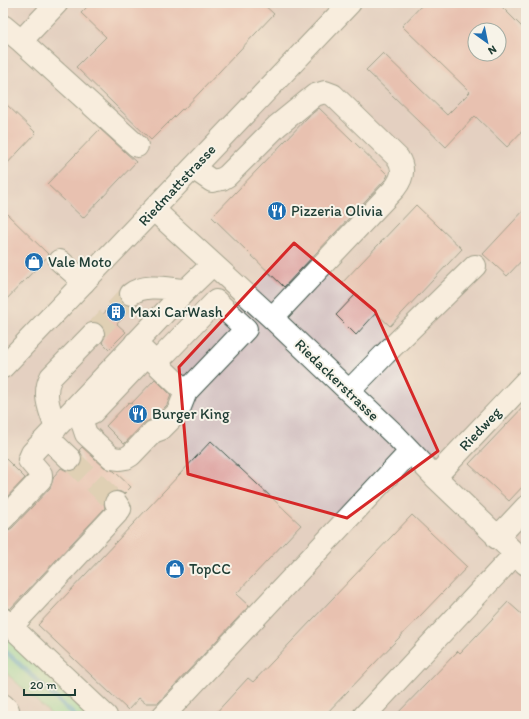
<svg xmlns="http://www.w3.org/2000/svg" width="529" height="719" viewBox="0 0 529 719" font-family="Itim,sans-serif">
<style>
.industrial{fill:#d2bfc0;fill-rule:evenodd}
.green{fill:#8ae0a4;stroke:#548e6c}
.lines{fill:none;stroke-linecap:round;stroke-linejoin:round}
.stream{stroke:#4cabca;stroke-width:5}
.building{fill:#dc9d9b;fill-rule:evenodd}
.minor-tunnel{stroke:#c9bea5;stroke-width:22;stroke-dasharray:22 11;stroke-linecap:butt}
.minor-casing{stroke:#3f5549;stroke-width:24}
.major-casing{stroke:#3f5549;stroke-width:24}
.minor{stroke:#fff;stroke-width:22}
.major{stroke:#fff;stroke-width:22}
.marked{fill:none;stroke:#d62828;stroke-width:3;stroke-linejoin:round}
.labels{text-anchor:middle;stroke-width:4;stroke-linejoin:round;paint-order:stroke}
.street-label{font-size:15px;fill:#1f3d34;stroke:#f7f3e8}
.poi-label{font-size:15px;fill:#1f3d34;stroke:#f7f3e8;text-anchor:start}
</style>
<rect width="100%" height="100%" fill="#f7f3e8"/>
<filter id="ink" filterUnits="userSpaceOnUse"><feTurbulence type="fractalNoise" baseFrequency=".025" numOctaves="2"/><feDisplacementMap in="SourceGraphic" scale="8" xChannelSelector="R" yChannelSelector="G"/><feConvolveMatrix kernelMatrix="1 2 1 2 8 2 1 2 1" color-interpolation-filters="sRGB"/></filter>
<filter id="wash" filterUnits="userSpaceOnUse"><feTurbulence type="fractalNoise" baseFrequency=".012" numOctaves="4" result="noise"/><feDisplacementMap in="SourceGraphic" scale="16" xChannelSelector="R" yChannelSelector="G"/><feGaussianBlur stdDeviation="0.9" result="paint"/><feColorMatrix in="noise" values="0 0 0 0 0 0 0 0 0 0 0 0 0 0 0 0 0 1.4 0 .05"/><feComposite in="paint" operator="in"/></filter>
<g filter="url(#wash)">
<rect width="100%" height="100%" fill="#f3dec1"/>
<path class="industrial" d="M3 3H526V716H3ZM475 30H499V54H475Z"/>
<path class="green" d="M3 633 88 716H53L3 670Z"/>
<g class="lines">
<path class="stream" d="M3 649 75 716"/>
</g>
<g id="blocks">
<path class="building" d="M91 3H262L274 14 183 110 182 109 151 140 76 67 106 37 81 13Z
M424 3H498L526 31V127L507 147 475 116 446 147 366 70 383 53 447 115 470 92 402 26ZM475 30H499V54H475Z
M3 101 36 133 3 168Z
M319 108 388 175 385 180 284 287 212 217 308 117Z
M100 129 136 162 83 218 47 184Z
M416 205 462 249 390 326 376 313 356 335 336 315 355 295 342 283Z
M526 208V256L507 276 483 254Z
M3 210 49 255 3 303Z
M119 297 120 300 124 305 133 306 117 324 126 332 109 349 102 342 105 337V330L101 325 96 322Z
M155 379 171 395 167 405 154 418 144 423 124 444 106 426 129 402 131 404Z
M526 404V483L509 501 469 464Z
M211 441 301 525 236 594 249 606 158 703H145L139 698 128 710 38 625Z
M82 447 104 467 114 471 131 487 124 494 121 492 116 491 109 493 105 498 104 503 105 508 10 609 3 607V531H7L12 528 50 488 54 476 61 468 67 471H73L79 468 82 462V455L79 450Z
M3 456 25 478 3 501Z
M412 515 467 567 324 716H213L248 678 253 682Z
M508 602 526 618V716H395L458 651 460 653Z"/>
</g>
</g>
<g filter="url(#ink)">
<use href="#blocks" fill-opacity="0" stroke="#3f5549" stroke-width="1"/>
<g class="lines">
<path class="minor-tunnel" d="M93 334 131 294
M70 459 116 503"/>
<defs>
<path id="minor" d="M3 26 21 41 57 3
M21 41 137 146
M193 168 212 181 222 179 227 176 277 126 315 95 325 92 333 95 398 158C405 169 402 179 395 188L272 318
M154 210 272 318 396 436 435 477 526 564
M60 261 84 282
M131 294C146 283 168 289 186 290
M156 363 216 301 246 329 186 392
M349 391 385 354 475 266
M74 409 82 417 83 425 86 434 112 458 120 459 126 458 131 455 153 432 161 429 178 412 186 392 135 343
M82 417 93 412 147 355
M56 428C50 411 42 394 51 377L93 334
M47 437 70 459
M435 477 526 381
M3 519 41 479V474L29 460 32 453 186 290 213 264
M497 538 526 507
M3 619 106 716
M11 627 117 513 120 509 116 503
M3 705 8 710
M163 716 410 452
M364 716 515 554"/>
<path id="major" d="M3 367 350 3"/>
</defs>
<use href="#minor" class="minor-casing"/>
<use href="#major" class="major-casing"/>
<use href="#minor" class="minor"/>
<use href="#major" class="major"/>
</g>
</g>
<path d="M0 0H529V719H0ZM294 243 375 311 438 451 347 518 188 474 179 367Z" fill="#f3dec1" fill-opacity=".55" fill-rule="evenodd"/>
<path class="marked" d="M294 243 375 311 438 451 347 518 188 474 179 367Z"/>
<defs>
<symbol id="restaurant-disc" viewBox="-11 -11 22 22"><circle r="9.5" fill="#1f6fb2" stroke="#f7f3e8"/><path d="M-5-6h1v4h1v-4h1v4h1v-4h1v5L-1.5 .5V6h-2V.5L-5-1ZM5-6V6H3V1.5H1.5Q1.5-4 5-6Z" fill="#fff"/></symbol>
<symbol id="shop-disc" viewBox="-11 -11 22 22"><circle r="9.5" fill="#1f6fb2" stroke="#f7f3e8"/><path d="M-5-2.5h2.3a2.7 3.5 0 0 1 5.4 0H5L5.5 6h-11ZM-1.5-2.5h3a1.5 2.3 0 0 0-3 0Z" fill="#fff"/></symbol>
<symbol id="building-disc" viewBox="-11 -11 22 22"><circle r="9.5" fill="#1f6fb2" stroke="#f7f3e8"/><path d="M-4-6H4V6H1V3H-1V6H-4ZM-2.5-4.3h1.7v1.8h-1.7ZM.8-4.3h1.7v1.8H.8ZM-2.5-1h1.7V.8h-1.7ZM.8-1h1.7V.8H.8Z" fill="#fff"/></symbol>
</defs>
<g fill-rule="evenodd">
<use href="#restaurant-disc" x="266" y="200" width="22" height="22"/>
<use href="#shop-disc" x="23" y="251" width="22" height="22"/>
<use href="#building-disc" x="105" y="301" width="22" height="22"/>
<use href="#restaurant-disc" x="127" y="403" width="22" height="22"/>
<use href="#shop-disc" x="164" y="558" width="22" height="22"/>
</g>
<g class="labels">
<g class="street-label">
<text transform="translate(177 185) rotate(-47)" y="5">Riedmattstrasse</text>
<text transform="translate(337 380) rotate(44)" y="5">Riedackerstrasse</text>
<text transform="translate(480 429) rotate(-47)" y="5">Riedweg</text>
</g>
<g class="poi-label">
<text x="291" y="216">Pizzeria Olivia</text>
<text x="48" y="267">Vale Moto</text>
<text x="130" y="317">Maxi CarWash</text>
<text x="152" y="419">Burger King</text>
<text x="189" y="574">TopCC</text>
</g>
</g>
<rect width="529" height="719" fill="none" stroke="#f7f3e8" stroke-width="16"/>
<g transform="translate(487 42) rotate(147)"><circle r="19" fill="#f7f3e8" stroke="#a1aaa0"/>
<path d="M0-3L7 15L0 10L-7 15Z" fill="#1f6fb2"/>
<text y="-6" font-size="11" font-weight="bold" text-anchor="middle" fill="#1f3d34">N</text>
</g>
<path d="M24 689v6h51v-6" fill="none" stroke="#1f3d34" stroke-width="2"/>
<text x="30" y="689" font-size="12" fill="#1f3d34" stroke="#f7f3e8" stroke-width="3" paint-order="stroke">20 m</text>
</svg>
